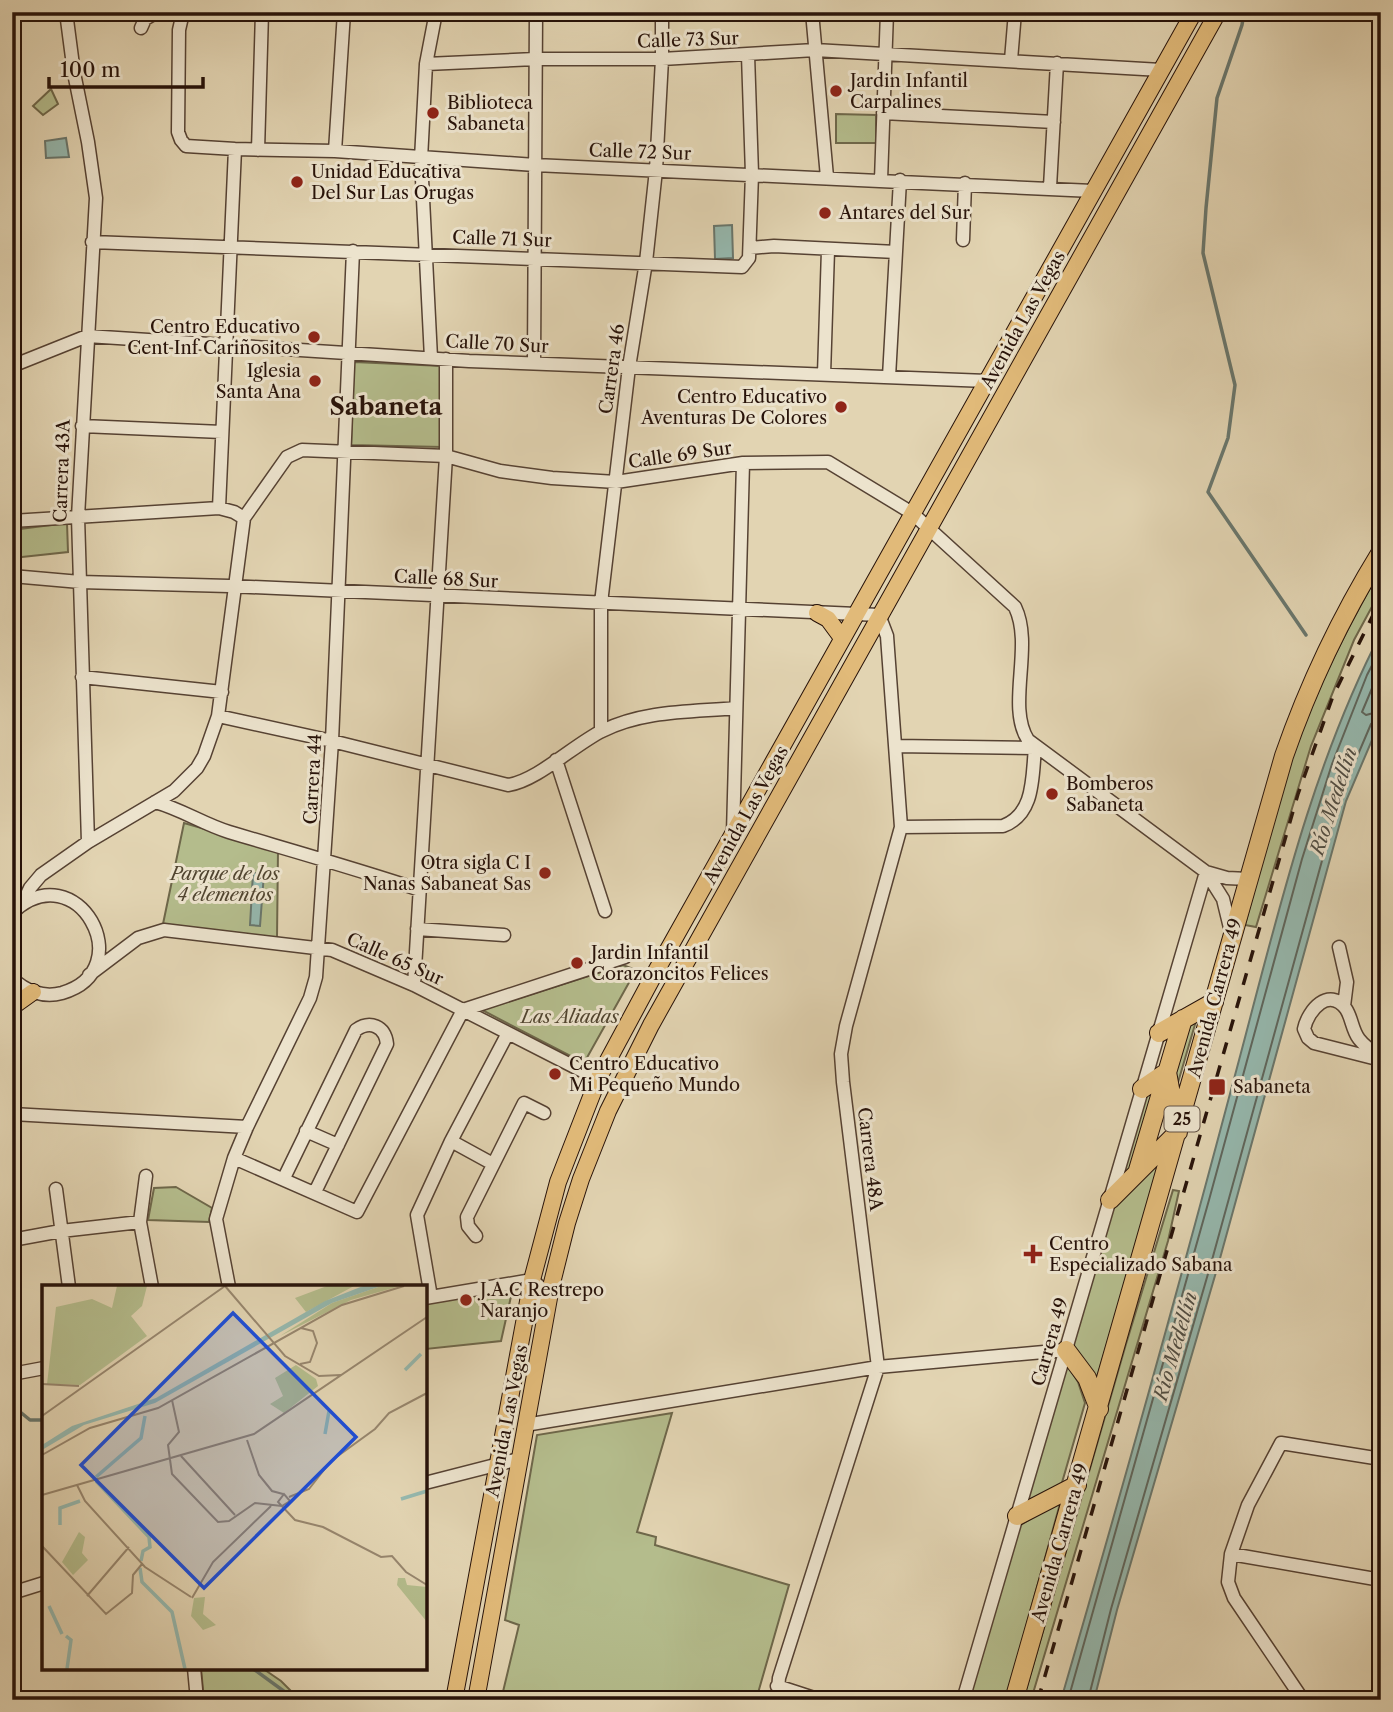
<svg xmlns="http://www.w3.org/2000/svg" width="1393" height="1712" viewBox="0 0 1393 1712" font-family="'Libre Caslon Text',serif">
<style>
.green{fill:#b4bc8c;stroke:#6e674a;stroke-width:2}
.water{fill:#95b8ae;stroke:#69766c;stroke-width:2}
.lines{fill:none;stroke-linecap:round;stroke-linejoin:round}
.shore{stroke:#5e655c;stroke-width:2}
.stream{stroke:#69766c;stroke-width:3.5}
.minor-casing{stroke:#564233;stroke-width:15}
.major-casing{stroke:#271209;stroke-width:18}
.highway-casing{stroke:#271209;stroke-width:20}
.minor{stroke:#ece3cd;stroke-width:12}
.major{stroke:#e1ba79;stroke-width:16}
.highway{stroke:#e1ba79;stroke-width:18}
.rail{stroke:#271209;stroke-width:3.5;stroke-dasharray:12 12;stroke-linecap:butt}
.poi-dot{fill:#8f2418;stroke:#ece3cd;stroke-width:2.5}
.labels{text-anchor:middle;stroke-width:6;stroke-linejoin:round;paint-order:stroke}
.shield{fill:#ece3cd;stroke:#625144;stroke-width:2}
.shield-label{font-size:16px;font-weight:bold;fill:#271209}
.street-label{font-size:18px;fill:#271209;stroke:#ece3cd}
.poi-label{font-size:18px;fill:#271209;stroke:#ece3cd;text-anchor:start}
.park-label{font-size:18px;font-style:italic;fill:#514530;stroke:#ece3cd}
.water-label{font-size:19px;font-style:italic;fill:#4e4c43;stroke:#ece3cd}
.district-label{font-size:24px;font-weight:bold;fill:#271209;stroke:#ece3cd}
.inset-river{fill:none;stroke:#95b8ae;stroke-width:3.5}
.inset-road{fill:none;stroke:#97866e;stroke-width:2}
.view{fill:#1d4ed8;fill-opacity:0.15;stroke:#1d4ed8;stroke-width:3.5}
.inset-edge{fill:none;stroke:#271209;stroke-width:3.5}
</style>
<rect width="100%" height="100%" fill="#e2d4b2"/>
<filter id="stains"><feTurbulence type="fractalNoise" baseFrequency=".00286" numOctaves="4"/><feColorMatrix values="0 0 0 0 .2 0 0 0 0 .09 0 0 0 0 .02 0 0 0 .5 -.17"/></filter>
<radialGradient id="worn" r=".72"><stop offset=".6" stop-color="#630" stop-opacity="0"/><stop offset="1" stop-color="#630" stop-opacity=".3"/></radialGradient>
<path class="green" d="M51 89 58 104 43 115 33 106Z
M836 114 876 115V143H836Z
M354 362 443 366 442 447 351 445Z
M67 523 68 552 22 557 12 555V530Z
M1381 568V590L1354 640 1311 746 1256 927 1245 925C1265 849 1283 773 1314 701 1333 655 1357 612 1381 568Z
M184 823 278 850 277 938 163 924Z
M623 965 636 970 584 1063 482 1010Z
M1196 1021 1177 1086 1173 1070 1183 1032Z
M1154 1090 1133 1166 1117 1180 1141 1099Z
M1163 1155 1096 1381 1071 1346 1114 1202Z
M176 1187 212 1208 209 1222 148 1220 154 1188Z
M1173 1190 1179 1191 1168 1241 1031 1700H1023L1126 1344Z
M512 1292 501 1341 426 1349 425 1301Z
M1067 1364 1078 1382 1085 1403 1061 1486 1026 1506Z
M672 1413 637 1532 656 1537 655 1545 789 1585 756 1700H501L519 1625 505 1620 537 1435Z
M1061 1500 1006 1700H969L1019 1526Z
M201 1668H262L281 1681 300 1700H204Z"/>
<path class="water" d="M66 138 69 157 46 158 45 141Z
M732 225 733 258 715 259 714 226Z
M1381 633V719L1346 801 1219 1262 1117 1610 1094 1700H1061C1120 1497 1177 1294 1231 1090 1273 936 1307 775 1381 633Z
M253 873H264L260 926 250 925Z"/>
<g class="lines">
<path class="shore" d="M1381 667 1362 712 1366 715 1381 711
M1068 1700 1209 1200 1302 859 1332 764 1367 675 1381 648
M1088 1700 1111 1609 1212 1260 1339 799 1371 724 1375 720 1381 719"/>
<path class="stream" d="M1244 12 1242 25 1217 98 1206 208 1203 253 1235 385 1228 438 1208 492 1306 635
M12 1400 19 1411 30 1420H44
M252 1668 296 1700"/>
<defs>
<path id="minor" d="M66 12 74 73 88 142 96 198 78 517 88 842
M187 12 182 17 179 30 178 132 181 140 186 146 235 149 335 151 535 165 1093 191
M812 12 827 177
M141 28 145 19 157 12
M1011 60 1015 12
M426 64 535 59H662L815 50 1161 70
M883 113 1054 122
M258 150 262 12
M335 151 344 12
M881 180 887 12
M1050 187 1057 63
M963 240 965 183
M92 242 742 267 749 258 752 174 748 55
M750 248 774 246 896 252
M431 358 421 159 426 64 436 12
M534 363 536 12
M12 366 87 336 469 361 987 381
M824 374 828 250
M889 377 900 180
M82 426 222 432
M219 508 235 149
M12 521 219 508 234 512 244 518
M12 576 80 582 229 586 879 615 887 636 901 827 846 1026 841 1054 843 1082 878 1367 779 1678 777 1700
M82 677 222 692
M218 716 332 741 508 785C537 781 575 744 602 731 644 710 692 712 736 708
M601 731V603L629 367 646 262 656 170 662 59V12
M895 746 1035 748
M556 760 605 911
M155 802C181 809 203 824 229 832 293 851 357 869 420 890
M901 827 1003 826C1035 814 1032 777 1035 748
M733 833 743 463
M1206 872 1227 878 1248 879
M23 903 30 888 41 875 88 842 174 791 197 768 204 756 218 716 244 518 287 457 302 450 446 456 500 471 552 478 616 482 743 463 828 462 912 513 1015 607C1034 646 1006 706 1028 740L1206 872 1223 899 1232 936
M12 913C77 851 142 970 62 993 43 998 25 991 12 978
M417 929 504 935
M1339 947 1347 982 1344 1006
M89 975 138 938 164 930 332 950 414 985 598 1079
M414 985 446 456V359
M1381 1057C1373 1052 1365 1047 1359 1039 1352 1030 1352 1018 1346 1009 1329 986 1308 1010 1304 1029L1308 1038 1314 1043 1381 1060
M12 1114 247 1127
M306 1131 338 1145
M451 1141 493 1164
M234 1158 357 1212 463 1010 625 957
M146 1176 140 1222 152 1287
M284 1178 356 1030C370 1020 385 1026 387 1044L315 1192
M56 1189 69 1287
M476 1236 468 1226 467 1217 524 1103 544 1113
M12 1240 61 1231 140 1222
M229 1287 216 1219 234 1158 247 1127 310 998 316 977 332 741 353 251
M431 1297 417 1215 451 1141 508 1033
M425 1298 532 1280 540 1287 539 1315
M12 1374 44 1368
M525 1425 878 1367 1066 1350
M425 1483 519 1459
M1231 1554 1381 1580
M12 1593 44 1583
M194 1668 197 1700
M777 1686 820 1700
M963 1700 1206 872
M1303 1700 1234 1598 1228 1582 1231 1554 1248 1505 1281 1443 1381 1459"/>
<path id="major" d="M817 613 828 619 842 638
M12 1007 33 992
M454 1700 532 1280 558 1182 598 1079 655 973 1194 12
M476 1700 551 1287 567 1223 581 1179 608 1111 651 1025 1218 12"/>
<path id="highway" d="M1159 1033 1214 1002
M1138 1170 1183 1019
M1110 1200 1178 1132 1167 1072 1142 1089
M1066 1350 1087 1378 1099 1409
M1017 1516 1077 1485
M1014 1700 1284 756C1309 684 1341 617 1381 552"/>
</defs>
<use href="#minor" class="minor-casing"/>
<use href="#major" class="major-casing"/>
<use href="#highway" class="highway-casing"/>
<use href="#minor" class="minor"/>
<use href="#major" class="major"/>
<use href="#highway" class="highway"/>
<path class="rail" d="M1038 1700 1298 794 1333 696 1381 599"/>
</g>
<g class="poi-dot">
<circle cx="836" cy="91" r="7"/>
<circle cx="433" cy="113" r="7"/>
<circle cx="297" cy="182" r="7"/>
<circle cx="825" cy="213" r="7"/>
<circle cx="314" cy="337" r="7"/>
<circle cx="315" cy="381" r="7"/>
<circle cx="841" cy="407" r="7"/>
<circle cx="1052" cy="794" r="7"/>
<circle cx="545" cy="873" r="7"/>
<circle cx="577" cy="963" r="7"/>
<circle cx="555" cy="1074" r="7"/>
<rect x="1208" y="1078" width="18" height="18" rx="3.5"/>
<path d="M1029.5 1243.5h7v7h7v7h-7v7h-7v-7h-7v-7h7z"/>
<circle cx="466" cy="1300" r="7"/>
</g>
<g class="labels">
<rect class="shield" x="1164.5" y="1106.5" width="35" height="25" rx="5"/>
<g class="shield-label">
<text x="1182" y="1125">25</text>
</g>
<g class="street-label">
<text transform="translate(688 40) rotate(-2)" y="6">Calle 73 Sur</text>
<text transform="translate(640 152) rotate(2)" y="6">Calle 72 Sur</text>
<text transform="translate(502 239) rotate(2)" y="6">Calle 71 Sur</text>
<text transform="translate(1023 320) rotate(-61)" y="6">Avenida Las Vegas</text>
<text transform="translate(497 344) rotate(3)" y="6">Calle 70 Sur</text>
<text transform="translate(612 369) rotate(-82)" y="6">Carrera 46</text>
<text transform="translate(680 455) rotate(-8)" y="6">Calle 69 Sur</text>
<text transform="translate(62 471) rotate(-88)" y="6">Carrera 43A</text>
<text transform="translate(446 579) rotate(3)" y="6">Calle 68 Sur</text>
<text transform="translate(313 779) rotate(-87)" y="6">Carrera 44</text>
<text transform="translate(746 815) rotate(-61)" y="6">Avenida Las Vegas</text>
<text transform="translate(395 959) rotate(24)" y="6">Calle 65 Sur</text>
<text transform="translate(1215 998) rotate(-75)" y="6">Avenida Carrera 49</text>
<text transform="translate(870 1159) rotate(83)" y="6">Carrera 48A</text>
<text transform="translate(1050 1342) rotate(-74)" y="6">Carrera 49</text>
<text transform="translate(507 1421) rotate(-79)" y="6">Avenida Las Vegas</text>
<text transform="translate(1060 1543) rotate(-74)" y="6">Avenida Carrera 49</text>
</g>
<g class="poi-label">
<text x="850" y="87">Jardin Infantil<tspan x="850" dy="21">Carpalines</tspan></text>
<text x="447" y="109">Biblioteca<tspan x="447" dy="21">Sabaneta</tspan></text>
<text x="311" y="178">Unidad Educativa<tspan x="311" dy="21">Del Sur Las Orugas</tspan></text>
<text x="839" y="219">Antares del Sur</text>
<text x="300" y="333" text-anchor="end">Centro Educativo<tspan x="300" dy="21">Cent Inf Cariñositos</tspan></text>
<text x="301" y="377" text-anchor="end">Iglesia<tspan x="301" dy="21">Santa Ana</tspan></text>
<text x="827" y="403" text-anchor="end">Centro Educativo<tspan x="827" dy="21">Aventuras De Colores</tspan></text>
<text x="1066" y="790">Bomberos<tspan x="1066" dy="21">Sabaneta</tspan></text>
<text x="531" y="869" text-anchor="end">Otra sigla C I<tspan x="531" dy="21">Nanas Sabaneat Sas</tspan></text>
<text x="591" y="959">Jardin Infantil<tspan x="591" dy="21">Corazoncitos Felices</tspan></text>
<text x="569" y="1070">Centro Educativo<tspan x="569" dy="21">Mi Pequeño Mundo</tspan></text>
<text x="1233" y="1093">Sabaneta</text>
<text x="1049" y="1250">Centro<tspan x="1049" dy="21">Especializado Sabana</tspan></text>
<text x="480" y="1296">J.A.C Restrepo<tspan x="480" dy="21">Naranjo</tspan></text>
</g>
<g class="park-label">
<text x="225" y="880">Parque de los<tspan x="225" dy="21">4 elementos</tspan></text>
<text x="570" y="1023">Las Aliadas</text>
</g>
<g class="water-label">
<text transform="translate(1333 801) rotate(-72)" y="7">Río Medellín</text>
<text transform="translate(1175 1346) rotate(-74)" y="7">Río Medellín</text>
</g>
<g class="district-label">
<text x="386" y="415">Sabaneta</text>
</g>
</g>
<g transform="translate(42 1285)">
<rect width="385" height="385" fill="#e2d4b2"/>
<path d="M75 1H105L100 21 89 31 105 51 38 100 5 99 14 22 50 14 70 23ZM285 1H312L264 27 253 13ZM339 1H358L309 15 238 51 290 18ZM254 80 274 94 276 101 242 128 228 119 241 111 233 93ZM37 247 43 252 40 268 46 275 31 290 20 277ZM356 293H363L365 300 385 302V337L355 300ZM163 312 161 329 174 340 161 345 149 331 152 313Z" fill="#b4bc8c"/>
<path d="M321 1H339L290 18 113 118 42 140 0 165V160L30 141 114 113 283 16Z" fill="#95b8ae"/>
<path class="inset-river" d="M363 85 379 69M283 149 287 126M54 192 99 153 103 131M54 196 107 252 108 262 101 266 99 276M359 214 385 206M18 240V223L38 216M98 283 100 297 130 327 143 384M7 321 20 349M24 351 29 355 25 384"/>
<path class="inset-road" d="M183 1 243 71 277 91 299 90M258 79 268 77 275 58 271 46 259 43M0 99 37 101M130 115 137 147 126 160 130 189 176 237 187 236 213 218 240 221M0 131 183 1M205 155 217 190 230 206 241 209M0 170 48 143 116 123 300 20 362 1M139 171 193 230M35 200 43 216 103 282 149 312M0 210 212 149 385 32M247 212 267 204 289 176 333 144 347 128 385 108M240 221 248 216 242 209 236 217 253 235 281 242 339 272 350 271 364 287 385 300M0 261 64 329 90 308 91 290 100 279M45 311 87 262M150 313 171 277 229 221"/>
<path class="view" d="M191 28 314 152 162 303 39 180Z"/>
<rect width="385" height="385" class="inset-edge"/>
</g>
<rect width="1393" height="1712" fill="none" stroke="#e2d4b2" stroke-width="42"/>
<rect x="14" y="14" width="1365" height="1684" fill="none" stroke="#271209" stroke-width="3.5"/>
<rect x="21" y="21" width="1351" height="1670" fill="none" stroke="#271209" stroke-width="2"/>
<path d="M49 77v10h154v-10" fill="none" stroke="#271209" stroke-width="3.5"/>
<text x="60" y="77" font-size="21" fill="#271209" stroke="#ece3cd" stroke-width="5" paint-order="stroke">100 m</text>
<rect width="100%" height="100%" filter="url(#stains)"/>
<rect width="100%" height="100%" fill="url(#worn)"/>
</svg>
